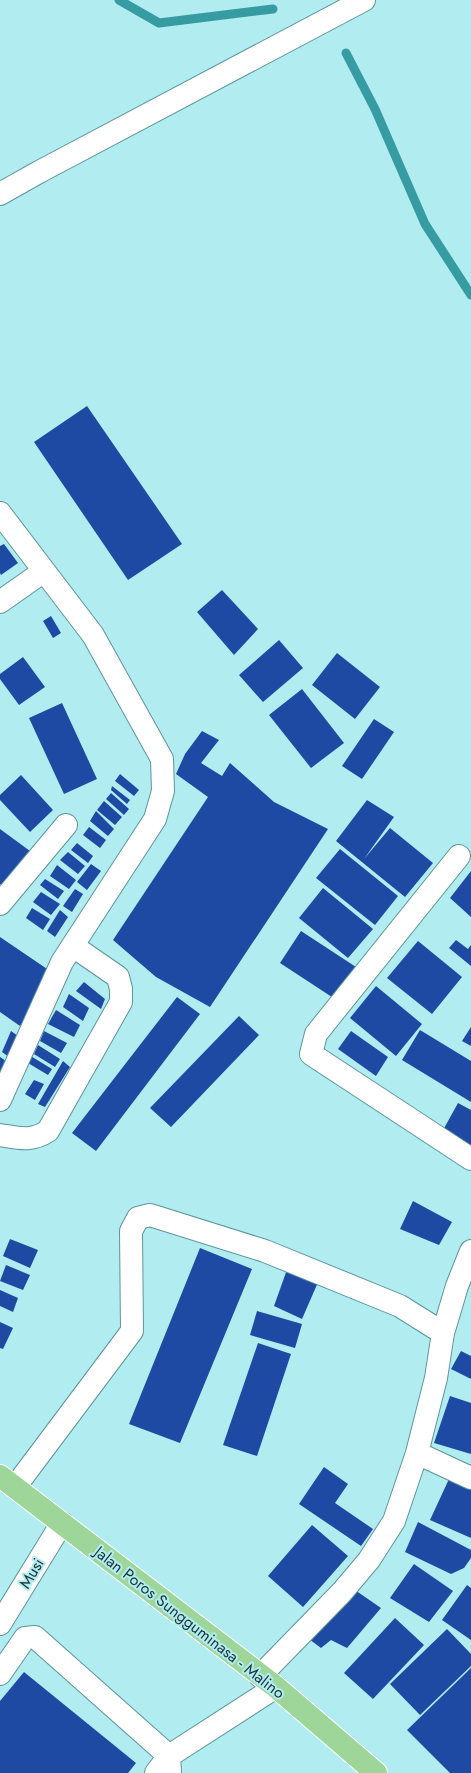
<svg xmlns="http://www.w3.org/2000/svg" width="471" height="1773" viewBox="0 0 471 1773" font-family="Jost,sans-serif">
<style>
.lines{fill:none;stroke-linecap:round;stroke-linejoin:round}
.stream{stroke:#379ba2;stroke-width:9}
.building{fill:#1e4aa3}
.minor-casing{stroke:#5d969a;stroke-width:24}
.major-casing{stroke:#fff;stroke-width:24}
.minor{stroke:#fff;stroke-width:22}
.major{stroke:#9ed699;stroke-width:22}
.labels{text-anchor:middle;stroke-width:4;stroke-linejoin:round;paint-order:stroke}
.street-label{font-size:16px;fill:#1c3436;stroke:#b1ecf1}
</style>
<rect width="100%" height="100%" fill="#b1ecf1"/>
<g class="lines">
<path class="stream" d="M119 0 159 23 273 9
M346 53 375 109 425 224 471 295"/>
</g>
<path class="building" d="M87 406 182 544 128 580 34 442Z
M4 544 18 563 1 575 0 573V546Z
M222 590 258 629 234 655 197 612Z
M51 616 61 633 53 638 43 621Z
M279 640 303 668 263 702 239 675Z
M337 653 380 687 355 719 312 685Z
M23 657 45 687 19 705 0 679V674Z
M302 689 344 743 311 768 269 715Z
M62 703 97 779 64 794 29 718Z
M374 719 394 732 362 779 342 766Z
M202 731 219 740 201 763 222 776 230 763 274 802 328 829 210 1007 156 977 113 940 208 797 176 774 185 754Z
M120 774 139 790 134 796 115 781Z
M21 775 53 810 30 832 0 800V795Z
M112 786 130 800 127 804 111 790Z
M111 793 129 809 124 815 106 799Z
M367 800 394 817 364 859 390 828 433 863 405 897 336 841Z
M104 801 122 817 115 825 97 810Z
M96 811 114 829 108 836 90 821Z
M89 827 106 840 100 848 83 835Z
M0 829 30 851 4 887 0 884Z
M77 843 93 856 88 863 71 850Z
M340 849 398 896 375 925 316 878Z
M68 852 85 866 78 874 60 860Z
M91 864 101 871 87 890 77 882Z
M57 865 76 880 69 889 50 876Z
M471 871V917L450 898Z
M45 879 64 891 58 899 40 885Z
M323 888 373 929 348 958 299 918Z
M75 889 83 894 72 912 63 906Z
M41 892 60 904 51 915 33 902Z
M32 908 50 919 43 930 26 918Z
M60 910 68 917 55 937 47 931Z
M301 931 356 967 335 999 280 963Z
M0 937 53 973 20 1026 0 1012Z
M456 940 468 949 471 945V966L449 948Z
M418 941 462 977 432 1014 387 978Z
M84 982 105 999 101 1009 76 991Z
M376 986 422 1024 396 1056 350 1018Z
M69 994 89 1008 83 1021 63 1007Z
M177 997 200 1014 96 1151 72 1133Z
M56 1010 80 1025 74 1037 48 1024Z
M239 1016 259 1035 171 1127 150 1108Z
M471 1027V1046L462 1041Z
M420 1030 471 1061V1102L402 1060Z
M11 1031 18 1036 9 1057 2 1052Z
M44 1031 67 1043 61 1053 40 1041Z
M351 1031 388 1057 376 1076 338 1049Z
M38 1045 60 1059 55 1067 34 1054Z
M29 1055 52 1069 48 1075 28 1063Z
M0 1057 9 1063 0 1075Z
M63 1061 70 1067 45 1107 38 1104Z
M34 1080 44 1084 35 1100 25 1094Z
M458 1103 471 1110V1151L442 1132Z
M413 1201 452 1222 439 1245 400 1229Z
M10 1239 38 1250 30 1268 3 1256Z
M200 1248 252 1269 180 1443 129 1424Z
M289 1264 319 1280 302 1319 274 1306Z
M6 1265 30 1275 23 1290 0 1281Z
M0 1290 18 1298 13 1312 0 1306Z
M257 1311 302 1324 295 1348 250 1335Z
M0 1322 13 1328 3 1349 0 1348Z
M258 1343 291 1354 257 1456 223 1445Z
M461 1351 471 1356V1379L451 1369Z
M450 1396 471 1403V1454L434 1443Z
M324 1467 348 1484 335 1503 373 1529 361 1546 299 1504Z
M449 1479 471 1489V1538L430 1520Z
M418 1522 471 1550V1558L464 1568 451 1574 405 1552Z
M312 1525 348 1556 303 1607 268 1576Z
M414 1564 453 1591 429 1622 390 1598Z
M467 1585 471 1588V1640L442 1620Z
M352 1588 381 1608 347 1648 331 1640 321 1648 309 1639Z
M395 1618 424 1645 373 1699 344 1673Z
M447 1629 471 1654V1666L420 1715 390 1684Z
M471 1668V1773H450L407 1730Z
M24 1672 136 1763 128 1773H0V1701Z"/>
<g class="lines">
<defs>
<path id="minor" d="M0 194 39 172 364 0
M0 513 93 635 162 759 163 791 155 819 62 962 0 1100
M0 602 44 571
M459 856 316 1034 311 1054 471 1159
M0 904 66 825
M0 1135C19 1138 31 1142 48 1131L121 1002V989L118 977 73 946
M417 1453 471 1478
M15 1487 132 1331 131 1231 138 1218 150 1215 265 1251 400 1306 443 1333
M0 1624 62 1523
M0 1674 25 1638 35 1637 169 1756 156 1773
M260 1676 342 1592 369 1560 394 1521 417 1453 436 1378 443 1333 457 1286 471 1251
M170 1771 169 1756 276 1687"/>
<path id="major" d="M0 1476 276 1687 376 1773"/>
</defs>
<use href="#minor" class="minor-casing"/>
<use href="#major" class="major-casing"/>
<use href="#minor" class="minor"/>
<use href="#major" class="major"/>
</g>
<g class="labels">
<g class="street-label">
<text transform="translate(31 1573) rotate(-59)" y="6">Musi</text>
<text transform="translate(190 1622) rotate(38)" y="6">Jalan Poros Sungguminasa - Malino</text>
</g>
</g>
</svg>
